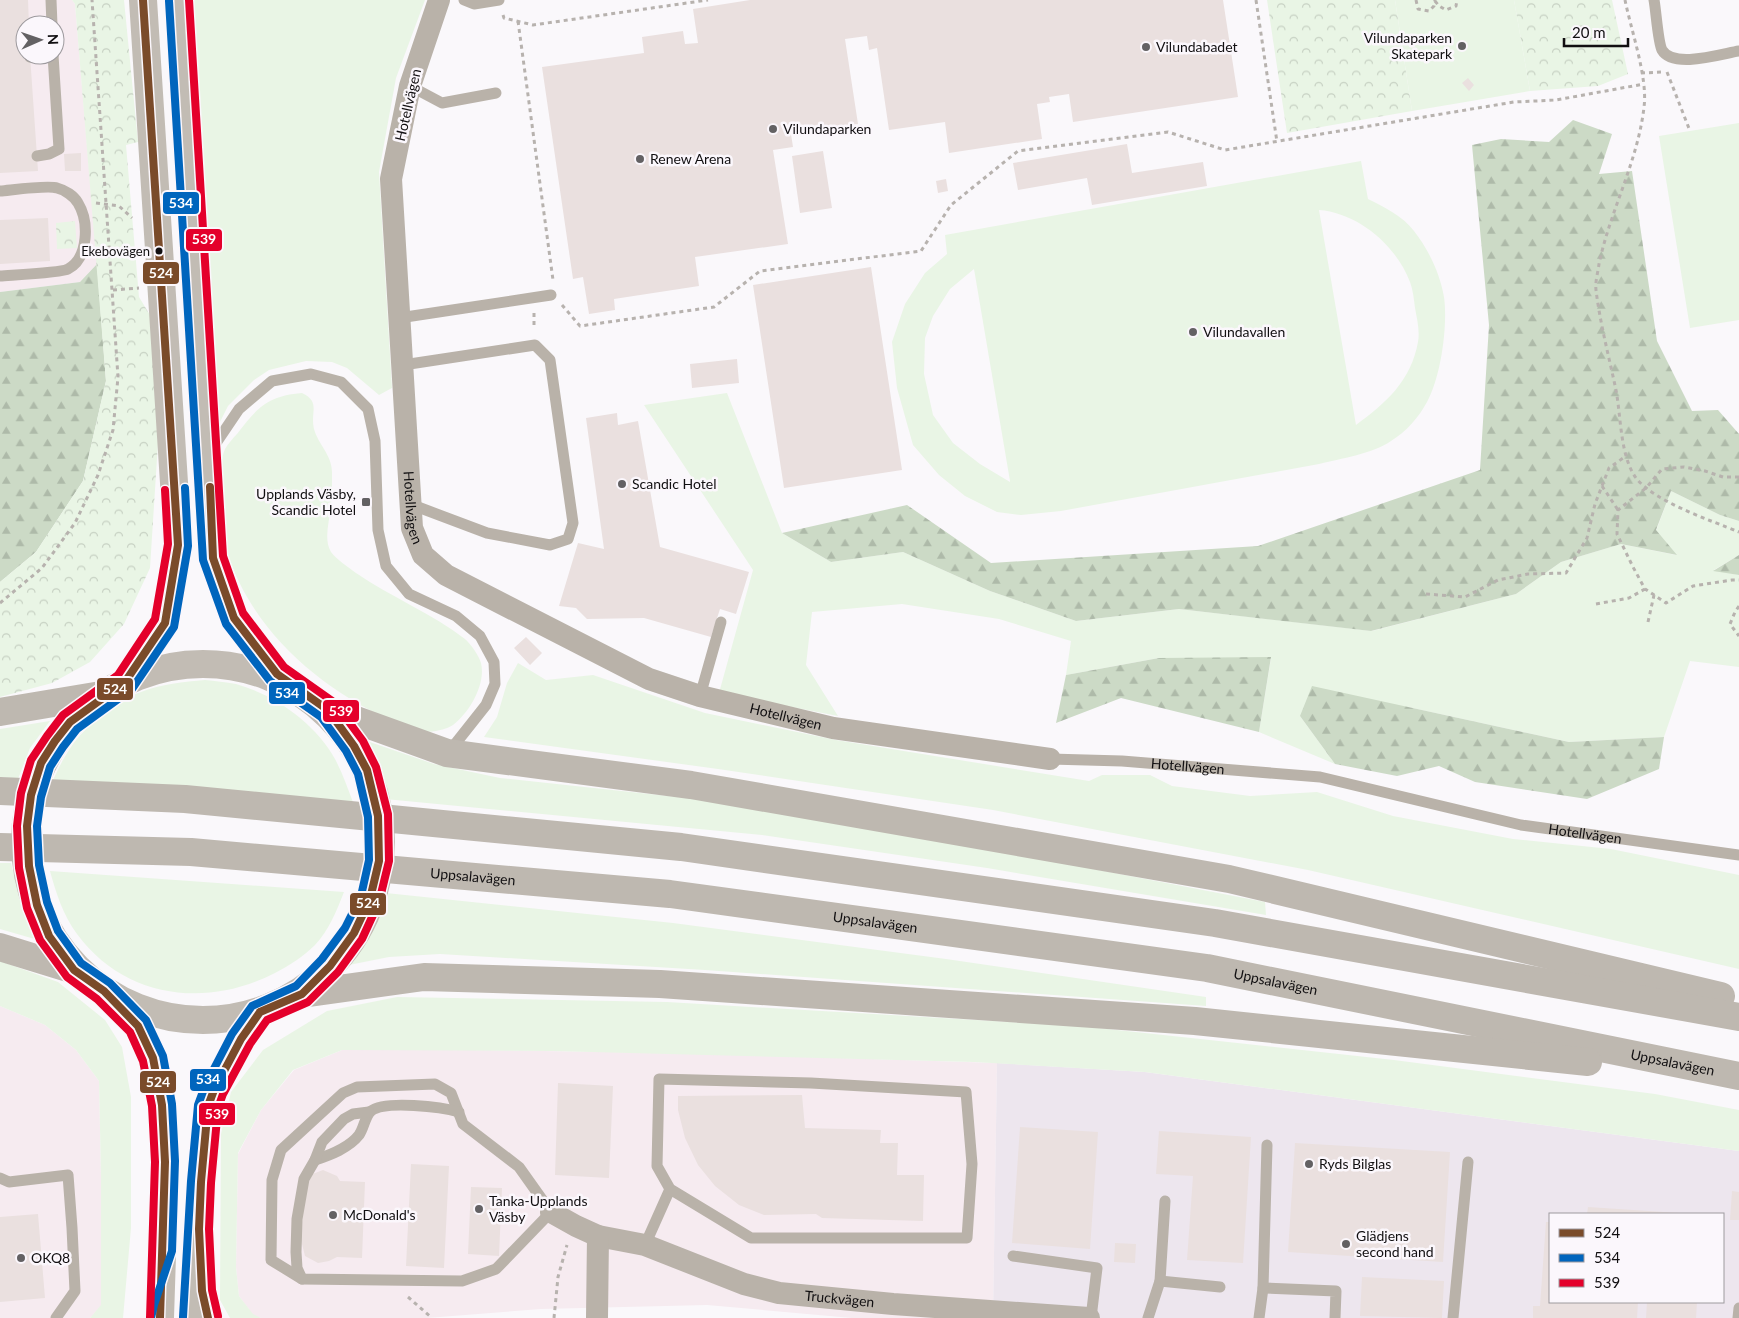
<svg xmlns="http://www.w3.org/2000/svg" width="1739" height="1318" viewBox="0 0 1739 1318" font-family="Lato,sans-serif">
<style>
.commercial{fill:#f6ebf0;fill-rule:evenodd}
.built{fill:#ede6ee;fill-rule:evenodd}
.green{fill:#e9f5e5;fill-rule:evenodd}
.forest{fill:url(#forest-firs)}
.park{fill:url(#park-crowns)}
.building{fill:#eae0df}
.lines{fill:none;stroke-linecap:round;stroke-linejoin:round}
.path{stroke:#b7b2ae;stroke-width:3;stroke-dasharray:4 4;stroke-linecap:butt}
.service{stroke:#b9b2a9;stroke-width:11}
.minor{stroke:#b9b2a9;stroke-width:22}
.secondary{stroke:#c2bcb4;stroke-width:28}
.motorway{stroke:#beb8b0;stroke-width:28}
.bus-1-casing{stroke:#fbf7fc;stroke-width:11}
.bus-2-casing{stroke:#fbf7fc;stroke-width:11}
.bus-3-casing{stroke:#fbf7fc;stroke-width:11}
.bus-1{stroke:#7a4b2a;stroke-width:8}
.bus-2{stroke:#0065bd;stroke-width:8}
.bus-3{stroke:#e4002b;stroke-width:8}
.poi-dot{fill:#636163;stroke:#fbf7fc;stroke-width:2}
.bus-dot{fill:#110f11;stroke:#fbf7fc;stroke-width:2}
.labels{text-anchor:middle;stroke-width:5;stroke-linejoin:round;paint-order:stroke}
.bus-label{font-size:13px;fill:#110f11;stroke:#fbf7fc;text-anchor:end}
.poi-label{font-size:14px;fill:#110f11;stroke:#fbf7fc;text-anchor:start}
.street-label{font-size:14px;fill:#110f11;stroke:#fbf7fc}
.line-badge{stroke:#fbf7fc;stroke-width:2}
.badge-label{font-size:14px;text-anchor:middle;font-weight:bold;fill:#fff}
</style>
<defs>
<pattern id="forest-firs" width="22" height="20" patternUnits="userSpaceOnUse" patternTransform="scale(1.25)"><rect width="22" height="20" fill="#ccdac6"/><path d="M5 1l3.5 6h-7zM16 11l3.5 6h-7z" fill="#aebaa9"/></pattern>
<pattern id="park-crowns" width="20" height="18" patternUnits="userSpaceOnUse" patternTransform="scale(1.25)"><rect width="20" height="18" fill="#e9f5e5"/><path d="M2 6a3 3 0 1 1 6 0M12 15a3 3 0 1 1 6 0" fill="none" stroke="#c7d1c3"/></pattern>
</defs>
<rect width="100%" height="100%" fill="#faf8fb"/>
<path class="commercial" d="M0 0H72L75 4 97 264 80 282 0 292ZM25 25H55V55H25Z
M0 1006 45 1025 76 1050 99 1081 101 1177V1306L90 1318H0Z
M397 1049 681 1053 997 1063 993 1318H852L707 1305 541 1309 427 1318H261L253 1315 239 1296 236 1267 238 1154 261 1110 294 1070 342 1050Z"/>
<path class="built" d="M997 1063 1145 1072 1739 1151V1318H993ZM1550 1214H1723V1302H1550Z"/>
<path class="green" d="M192 0H425L396 78 379 172 392 388 379 395 347 368 332 362 306 361 269 370 254 380 228 406 217 428 209 331 208 246 195 90Z
M1395 0H1514L1530 91 1412 111Z
M1739 123V320L1690 328 1659 136Z
M1361 161 1368 199C1384 207 1403 216 1414 231 1429 250 1440 274 1444 297 1448 325 1441 377 1427 402 1419 417 1406 432 1391 441 1374 453 1340 459 1319 464L1061 511 1021 515 997 512 965 496 939 475 913 445 897 388 892 342 905 304 925 273 947 254 945 235ZM1319 210C1358 213 1396 245 1410 282 1413 290 1414 300 1415 308 1417 319 1420 331 1418 342 1411 381 1386 403 1356 425ZM974 269 1010 481V482L980 464 953 443 933 415 924 374 925 338 933 316 950 289Z
M302 393C321 402 310 412 314 429 318 444 332 455 332 472 332 483 332 494 331 505 330 519 323 539 331 552 337 560 348 567 356 573 391 597 433 614 465 639 471 644 479 656 481 663 486 684 470 712 453 725 449 728 441 730 436 731 420 734 404 726 390 720 318 687 252 630 227 552 223 536 222 521 221 505 220 489 219 463 225 449 228 444 233 438 237 434 257 408 267 396 302 393Z
M727 393 782 533 831 562 903 552 990 591 1076 621 1179 609 1372 631 1516 594 1561 562 1621 544 1676 555 1656 531 1671 491 1720 515 1739 521V555L1714 570 1739 575V667L1690 661 1664 737 1569 742 1408 707 1300 716 1335 764 1259 732 1271 658H1159L1066 675 1071 641 999 619 902 604 812 612 806 665 838 716 719 693 753 570 644 405Z
M518 663 546 680 593 675 705 713 836 740 1089 781 1102 775H1150L1172 786 1250 796 1317 792 1393 816 1513 839 1611 849 1739 875V969L1308 870 993 810 718 769 484 737 497 717 507 683Z
M205 680C215 681 226 682 236 684 275 695 315 723 335 759 343 774 348 789 354 805L51 784C57 772 63 758 71 747 86 725 116 701 141 692 161 684 184 682 205 680Z
M50 721 30 748 18 779 0 777V729Z
M364 740 434 764 500 778 696 799 985 848 1265 902 1266 915 987 868 762 835 385 799 377 769Z
M0 863H11L20 898 38 940 0 929Z
M50 871 344 892C337 910 329 930 315 945 303 957 290 965 275 973 206 1009 124 998 77 934 63 915 56 893 50 871Z
M386 893 673 923 946 959 1206 997V1006L705 970 440 954 389 957 349 965 372 928Z
M0 961 58 982 105 1020 122 1047 131 1097V1228L123 1318H90L101 1305V1177L99 1081 76 1050 45 1025 0 1006Z
M397 997 667 1002 1080 1026 1394 1060 1655 1094 1739 1110V1151L1145 1072 974 1062 553 1051 342 1050 293 1070 261 1110 238 1153 236 1267 239 1296 253 1314 261 1318H230L220 1300 221 1133 231 1092 263 1050 327 1011Z"/>
<path class="forest" d="M1573 120 1612 134 1599 174 1632 171 1657 341 1692 411 1718 410 1739 434V521L1720 515 1671 491 1656 530 1677 555 1621 544 1561 562 1516 594 1371 631 1179 609 1076 621 990 591 903 552 831 562 782 533 907 505 991 563 1258 546 1480 470 1489 325 1472 145 1501 139 1549 142Z
M97 264 106 381 83 481 36 552 0 582V292L80 282Z
M1739 555V575L1713 571Z
M1271 657 1259 732 1121 698 1056 723 1066 675 1159 658Z
M1312 686 1569 742 1664 737 1659 769 1587 799 1475 782 1439 766 1397 776 1335 764 1300 716Z"/>
<path class="park" d="M72 0H124L138 142 126 145 139 297 150 315 158 443 150 568 124 624 90 662 52 683 0 697V582L36 552 83 481 106 381 75 4Z
M1267 0H1395L1412 111 1287 133Z
M1514 0H1612L1628 74 1598 86 1530 91Z
M75 221 77 248 57 249 56 223Z"/>
<path class="building" d="M0 0H28L29 25H25V55H30L38 171 0 173Z
M750 0H1223L1238 97 1073 122 1069 94 1049 97 1050 102 1037 104 1042 139 949 153 945 122 889 130 877 48 869 50 867 36 845 39 858 124 791 134 793 147 773 150 788 244 695 257 699 286 614 299 615 310 589 314 583 277 573 279 542 67 644 53 642 37 683 31 685 44 698 43 693 9Z
M1468 78 1474 85 1469 91 1462 83Z
M1127 144 1132 173 1203 162 1207 186 1092 205 1087 178 1018 190 1013 163Z
M823 151 832 208 800 213 792 156Z
M81 153V171H65L64 154Z
M946 179 948 191 938 193 936 181Z
M48 218 50 261 0 264V220Z
M871 267 902 470 784 488 753 285Z
M737 359 739 383 692 388 690 364Z
M617 413 618 425 638 421 660 547 749 572 736 614 720 609 711 637 644 618 587 619 576 608 559 606 578 543 604 549 586 418Z
M526 637 542 653 530 665 514 648Z
M558 1083 613 1086 609 1178 555 1175Z
M802 1095 805 1128 881 1130 880 1143H898L897 1175H924L923 1221 822 1218 816 1214 764 1215 739 1205 715 1186 698 1165 685 1138 678 1110V1096Z
M1020 1127 1098 1132 1090 1249 1012 1243Z
M1159 1131 1251 1137 1243 1263 1187 1260 1193 1176 1156 1174Z
M1295 1143 1450 1152 1443 1262 1288 1252Z
M411 1164 449 1166 444 1268 406 1266Z
M323 1170 337 1176 340 1181 365 1182 362 1258 337 1257 329 1261 318 1263 305 1256 301 1240 304 1189 310 1175Z
M471 1187 502 1188 499 1256 468 1254Z
M1732 1191 1739 1192V1220H1730Z
M1588 1207 1679 1213 1678 1214H1587Z
M38 1214 45 1298 0 1302V1217Z
M1546 1222H1550V1302H1638L1637 1318H1533V1306H1540Z
M1115 1243 1136 1244 1135 1263 1114 1262Z
M1362 1277 1444 1281 1442 1318 1360 1316Z
M1647 1302H1697L1696 1318H1646Z"/>
<g class="lines">
<path class="path" d="M1256 0 1277 142
M1416 0 1418 9 1429 11 1434 6 1435 0
M1625 0C1631 30 1648 78 1644 107 1638 161 1610 211 1599 264 1598 272 1595 282 1596 290 1600 323 1609 357 1616 390 1621 416 1620 456 1636 478 1655 502 1710 520 1739 532
M1435 1 1439 6 1446 10 1456 6 1457 0
M503 15 504 18 533 25 708 0
M518 21 553 280
M1667 72 1690 131
M1641 73 1663 72
M96 203 119 206 132 218
M113 290 139 288
M562 305 580 326 714 307 760 271 921 251 951 205 1018 151 1168 132 1225 150 1514 102 1556 100 1644 84
M534 313V329
M1739 477H1723L1705 471 1684 467 1662 469 1646 488 1618 510 1617 534 1633 567 1645 589 1666 603 1693 586 1732 580H1739
M1602 486 1618 510
M1426 594 1465 597 1498 580 1528 574 1566 573 1587 538 1595 504 1609 468 1626 456
M0 603 42 568 75 523 98 475 113 430 118 377 92 0
M1596 604 1629 598 1645 589
M1739 606 1735 612 1730 624 1739 636
M1648 622 1654 595
M408 1297 432 1318
M554 1318 558 1277 567 1245"/>
<g class="service">
<path d="M51 0 52 25"/>
<path d="M464 0 474 4 499 0"/>
<path d="M1654 0C1656 10 1658 43 1662 50 1673 69 1721 54 1739 51"/>
<path d="M30 57 53 55"/>
<path d="M410 86 442 103 496 93"/>
<path d="M37 156 49 154 59 149 53 55"/>
<path d="M0 191C12 190 48 185 57 188 65 190 74 196 78 203 89 221 89 258 68 269 61 273 12 275 0 276"/>
<path d="M399 318 551 295"/>
<path d="M403 365 535 345 550 360 573 523 568 539 550 545 487 533 410 504"/>
<path d="M212 449 239 409 272 381 311 374 341 382 368 409 375 441 378 530 386 566 409 594 456 616 480 636 494 662 495 684 486 705 448 753"/>
<path d="M700 696 721 622"/>
<path id="s1" d="M1050 759 1122 761 1320 777 1521 825 1739 855"/>
<path d="M435 1084 451 1093 463 1124 519 1167 551 1212 496 1269 462 1281 302 1279 271 1260 272 1180 281 1150 343 1093 357 1087Z"/>
<path d="M315 1160C330 1155 349 1148 359 1135 364 1128 365 1116 371 1111 385 1100 442 1107 459 1112"/>
<path d="M0 1178 9 1182 68 1175 72 1228 75 1291 56 1318"/>
<path d="M645 1245 670 1189 751 1238H967L972 1164 966 1092 811 1083 659 1079 657 1166 670 1189"/>
<path d="M1013 1256 1097 1268 1091 1318"/>
<path d="M302 1279 297 1268 296 1252 297 1219 304 1179 315 1160 322 1142 344 1119 353 1114 369 1112"/>
<path d="M1160 1281 1220 1287"/>
<path d="M1263 1288 1336 1291 1335 1318"/>
<path d="M1148 1318 1160 1281 1165 1201"/>
<path d="M1259 1318 1263 1288 1267 1145"/>
<path d="M1453 1318 1468 1162"/>
<path d="M1738 1318 1739 1308"/>
</g>
<g class="minor">
<path id="s2" d="M439 0 410 86 391 179 412 528 423 555 446 575 649 679 700 696 833 728 1050 759"/>
<path id="s3" d="M551 1212 576 1226 598 1236 645 1245 744 1284 779 1293 893 1304 1089 1318"/>
<path d="M597 1318 598 1236"/>
</g>
<path class="secondary" d="M179 0 213 558 234 618 277 674
M25 842a178 178 0 1 1 356 0a178 178 0 1 1-356 0Z
M125 682 165 623 178 545 143 0
M112 999 138 1026 153 1058 162 1105 165 1162 160 1318
M193 1318 201 1182 208 1106 214 1090 241 1039 260 1012"/>
<g class="motorway">
<path d="M328 710 447 753 691 785 1229 879 1721 996"/>
<path d="M0 712 107 694"/>
<path d="M0 791 185 799 681 847 1215 923 1739 1017"/>
<path id="s4" d="M0 847 191 852 670 894 1207 968 1739 1076"/>
<path d="M0 947 74 970"/>
<path d="M302 994 424 977 660 984 1195 1021 1588 1062"/>
</g>
<defs>
<path id="bus-1" d="M143 0 178 545 165 623 125 682 70 722 55 741 41 763 31 795 27 826 29 866 37 905 49 936 74 970 104 991 138 1026 153 1058 162 1105 165 1162 160 1318
M210 487 213 558 234 618 277 674 328 710 354 746 367 770 378 816 379 861 370 899 354 933 330 966 302 994 260 1012
M208 1318 202 1291 199 1229 201 1182 208 1106 214 1090 241 1039 260 1012"/>
<path id="bus-2" d="M169 1 203 560 226 624 270 681 321 717 346 751 358 774 368 817 369 860 361 896 345 928 322 959 296 986 252 1006 232 1034 205 1086 198 1105 191 1181 183 1317
M151 1318 154 1305 172 1251 175 1161 172 1104 163 1056 146 1020 110 983 81 963 58 931 47 902 39 865 37 826 41 797 50 767 63 747 77 729 132 689 174 627 188 546 185 488"/>
<path id="bus-3" d="M189 0 223 556 243 613 284 667 335 703 363 741 376 767 388 814 389 861 379 902 362 939 338 972 308 1002 267 1020 250 1044 223 1094 218 1108 211 1183 209 1229 212 1290 218 1316
M150 1318 155 1162 152 1106 143 1061 130 1032 97 999 67 977 40 940 27 908 19 868 17 826 21 793 31 760 47 736 63 715 118 675 155 619 168 544 165 490"/>
</defs>
<use href="#bus-1" class="bus-1-casing"/>
<use href="#bus-2" class="bus-2-casing"/>
<use href="#bus-3" class="bus-3-casing"/>
<use href="#bus-1" class="bus-1"/>
<use href="#bus-2" class="bus-2"/>
<use href="#bus-3" class="bus-3"/>
</g>
<g class="poi-dot">
<circle cx="1462" cy="46" r="5"/>
<circle cx="1146" cy="47" r="5"/>
<circle cx="773" cy="129" r="5"/>
<circle cx="640" cy="159" r="5"/>
<circle cx="1193" cy="332" r="5"/>
<circle cx="622" cy="484" r="5"/>
<rect x="361" y="497" width="10" height="10" rx="2.5"/>
<circle cx="1309" cy="1164" r="5"/>
<circle cx="479" cy="1209" r="5"/>
<circle cx="333" cy="1215" r="5"/>
<circle cx="1346" cy="1244" r="5"/>
<circle cx="21" cy="1258" r="5"/>
</g>
<circle class="bus-dot" cx="159" cy="251" r="4.5"/>
<g class="labels">
<g class="bus-label">
<text x="150" y="256">Ekebovägen</text>
</g>
<g class="poi-label">
<text x="1452" y="43" text-anchor="end">Vilundaparken<tspan x="1452" dy="16">Skatepark</tspan></text>
<text x="1156" y="52">Vilundabadet</text>
<text x="783" y="134">Vilundaparken</text>
<text x="650" y="164">Renew Arena</text>
<text x="1203" y="337">Vilundavallen</text>
<text x="632" y="489">Scandic Hotel</text>
<text x="356" y="499" text-anchor="end">Upplands Väsby,<tspan x="356" dy="16">Scandic Hotel</tspan></text>
<text x="1319" y="1169">Ryds Bilglas</text>
<text x="489" y="1206">Tanka-Upplands<tspan x="489" dy="16">Väsby</tspan></text>
<text x="343" y="1220">McDonald's</text>
<text x="1356" y="1241">Glädjens<tspan x="1356" dy="16">second hand</tspan></text>
<text x="31" y="1263">OKQ8</text>
</g>
<g class="street-label">
<text transform="translate(408 105) rotate(-77)" y="5">Hotellvägen</text>
<text dy="5" stroke="none"><textPath href="#s2" startOffset="515">Hotellvägen</textPath></text>
<text dy="5" stroke="none"><textPath href="#s2" startOffset="965">Hotellvägen</textPath></text>
<text dy="5" stroke="none"><textPath href="#s1" startOffset="138">Hotellvägen</textPath></text>
<text dy="5" stroke="none"><textPath href="#s1" startOffset="542">Hotellvägen</textPath></text>
<text dy="5" stroke="none"><textPath href="#s4" startOffset="474">Uppsalavägen</textPath></text>
<text dy="5" stroke="none"><textPath href="#s4" startOffset="879">Uppsalavägen</textPath></text>
<text dy="5" stroke="none"><textPath href="#s4" startOffset="1284">Uppsalavägen</textPath></text>
<text dy="5" stroke="none"><textPath href="#s4" startOffset="1689">Uppsalavägen</textPath></text>
<text dy="5" stroke="none"><textPath href="#s3" startOffset="304">Truckvägen</textPath></text>
</g>
</g>
<g class="line-badge">
<rect x="162" y="191" width="38" height="24" rx="5" fill="#0065bd"/>
<rect x="185" y="228" width="38" height="24" rx="5" fill="#e4002b"/>
<rect x="142" y="261" width="38" height="24" rx="5" fill="#7a4b2a"/>
<rect x="96" y="677" width="38" height="24" rx="5" fill="#7a4b2a"/>
<rect x="268" y="681" width="38" height="24" rx="5" fill="#0065bd"/>
<rect x="322" y="699" width="38" height="24" rx="5" fill="#e4002b"/>
<rect x="349" y="892" width="38" height="24" rx="5" fill="#7a4b2a"/>
<rect x="189" y="1068" width="38" height="24" rx="5" fill="#0065bd"/>
<rect x="139" y="1070" width="38" height="24" rx="5" fill="#7a4b2a"/>
<rect x="198" y="1102" width="38" height="24" rx="5" fill="#e4002b"/>
</g>
<g class="badge-label">
<text x="181" y="208">534</text>
<text x="204" y="244">539</text>
<text x="161" y="278">524</text>
<text x="115" y="694">524</text>
<text x="287" y="698">534</text>
<text x="341" y="716">539</text>
<text x="368" y="908">524</text>
<text x="208" y="1084">534</text>
<text x="158" y="1087">524</text>
<text x="217" y="1119">539</text>
</g>
<rect x="1549" y="1213" width="175" height="90" fill="#fbf7fc" stroke="#9d9a9e"/>
<rect x="1559" y="1229" width="25" height="8" fill="#7a4b2a" stroke="#9d9a9e"/>
<text x="1594" y="1238" font-size="15" fill="#110f11">524</text>
<rect x="1559" y="1254" width="25" height="8" fill="#0065bd" stroke="#9d9a9e"/>
<text x="1594" y="1263" font-size="15" fill="#110f11">534</text>
<rect x="1559" y="1279" width="25" height="8" fill="#e4002b" stroke="#9d9a9e"/>
<text x="1594" y="1288" font-size="15" fill="#110f11">539</text>
<g transform="translate(40 40) rotate(88)"><circle r="24" fill="#fbf7fc" stroke="#9d9a9e"/>
<path d="M0-4L9 19L0 12L-9 19Z" fill="#636163"/>
<text y="-8" font-size="14" font-weight="bold" text-anchor="middle" fill="#110f11">N</text>
</g>
<path d="M1564 38v8h64v-8" fill="none" stroke="#110f11" stroke-width="2.5"/>
<text x="1572" y="38" font-size="15" fill="#110f11" stroke="#fbf7fc" stroke-width="4" paint-order="stroke">20 m</text>
</svg>
